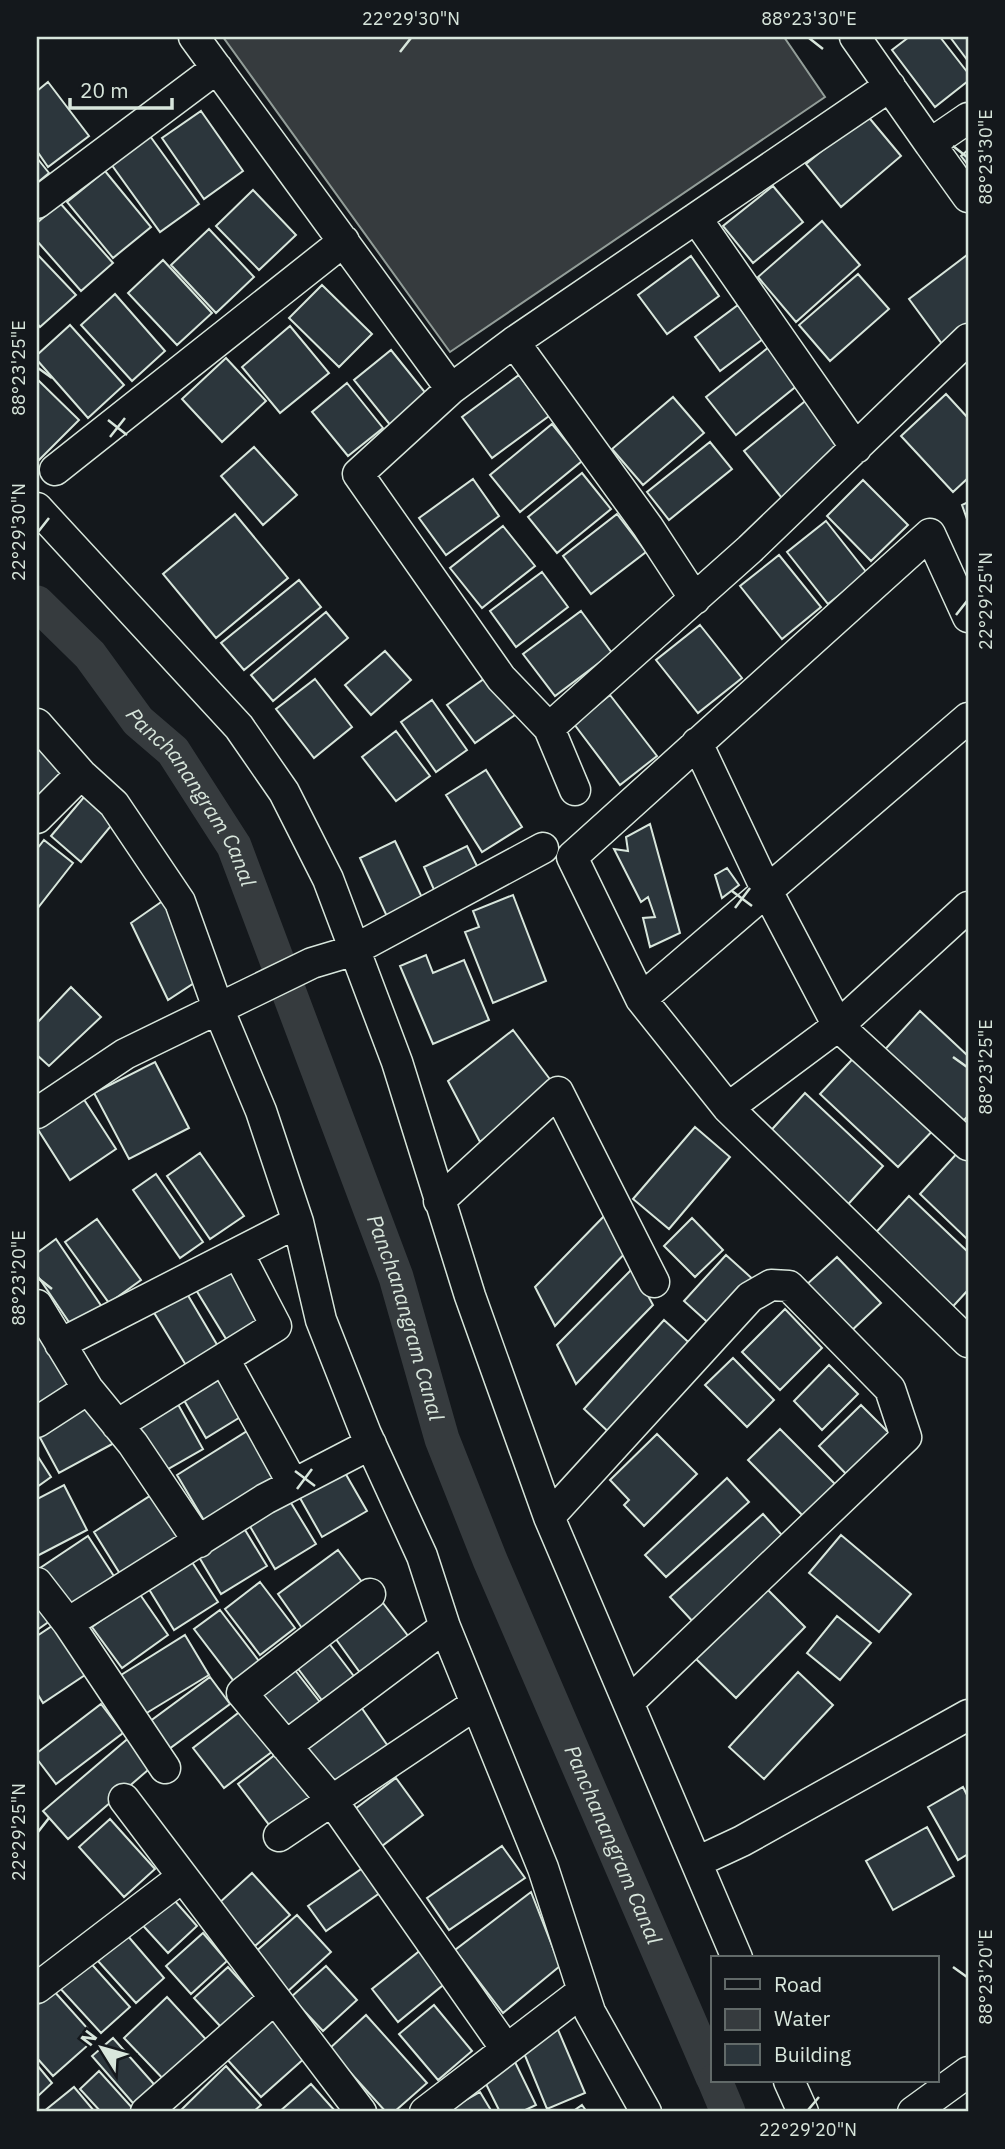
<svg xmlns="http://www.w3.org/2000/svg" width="1005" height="2149" viewBox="0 0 1005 2149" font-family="'IBM Plex Sans',sans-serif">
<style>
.water{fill:#363b3e;stroke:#939e99;stroke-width:2}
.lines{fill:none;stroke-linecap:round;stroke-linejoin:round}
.canal{stroke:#363b3e;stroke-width:35}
.building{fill:#2c363c;stroke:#d8e6dc;stroke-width:2}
.street-casing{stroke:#d8e6dc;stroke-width:33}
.street{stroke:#14181c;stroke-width:30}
.ticks{fill:none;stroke:#d8e6dc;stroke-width:2.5}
.labels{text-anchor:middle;stroke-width:5;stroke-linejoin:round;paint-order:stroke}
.water-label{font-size:21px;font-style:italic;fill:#d8e6dc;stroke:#14181c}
.neatline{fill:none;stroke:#d8e6dc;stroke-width:2.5}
.ticks-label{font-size:18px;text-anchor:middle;fill:#d8e6dc}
</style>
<rect width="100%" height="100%" fill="#14181c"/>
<path class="water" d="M223 37H784L825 97 450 352Z"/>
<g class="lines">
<g class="canal">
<path id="s1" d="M37 603 90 655 138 721 173 751 234 846 396 1277 442 1439 490 1560 713 2077"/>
<path d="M715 2081 728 2112"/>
</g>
</g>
<path class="building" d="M909 37H940L968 73V81L935 107 892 50Z
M950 37H968V61Z
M48 82 89 136 48 167 37 151V91Z
M201 111 243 171 204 199 162 138Z
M866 114 901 156 841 207 806 164Z
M150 136 199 204 160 232 111 164Z
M968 150V165L961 156Z
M37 158 49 173 37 183Z
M105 171 151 227 113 258 67 202Z
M773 186 803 222 753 263 723 226Z
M253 190 296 235 259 270 216 226Z
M60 203 113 263 81 291 37 241V223Z
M822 221 860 265 796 322 758 277Z
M209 229 254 277 216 313 171 265Z
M37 254 76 295 40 327 37 323Z
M967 255 968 330 945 348 909 299Z
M691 256 719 296 667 334 638 295Z
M163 260 212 313 177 345 128 293Z
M858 274 889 309 830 361 799 325Z
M322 285 372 334 339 367 289 318Z
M115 294 165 351 132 381 81 325Z
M738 305 763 339 720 371 695 337Z
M70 325 124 385 88 418 37 360V355Z
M290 326 329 373 280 413 242 367Z
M769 347 799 384 736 435 706 397Z
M391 350 428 396 391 426 354 380Z
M226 358 266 401 222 442 182 399Z
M519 375 549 416 492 458 462 417Z
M37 379 79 420 37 462Z
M347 383 383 428 348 456 312 412Z
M946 394 968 418V478L953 492 901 436Z
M673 397 704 433 643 485 612 449Z
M809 398 850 450 785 502 744 451Z
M552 424 582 461 520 512 490 475Z
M710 442 732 469 669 520 647 492Z
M254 447 297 495 263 525 221 476Z
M582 473 611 509 557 553 528 517Z
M473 479 499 516 446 555 419 518Z
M863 480 908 525 871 561 827 516Z
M968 502V522L962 505Z
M235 514 288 578 216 638 163 574Z
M617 514 646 552 591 594 563 556Z
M826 521 867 573 828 604 787 552Z
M503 526 535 566 482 608 450 568Z
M779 555 821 607 782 639 740 586Z
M542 572 568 607 516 647 490 611Z
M299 580 321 607 244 670 221 643Z
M581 611 612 653 555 696 523 654Z
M326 612 348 638 273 701 251 675Z
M700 625 742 678 698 713 656 660Z
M385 651 411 680 371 715 345 685Z
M488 676 515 715 475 743 447 705Z
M315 679 352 727 314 758 276 709Z
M610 695 657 756 620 785 574 724Z
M432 700 467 750 436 772 401 722Z
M396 731 430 776 396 801 362 757Z
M37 736 74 766 43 799 37 793Z
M486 770 522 827 482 852 446 795Z
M90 790 120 815 81 862 51 836Z
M650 824 680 933 650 947 643 918 655 917 648 897 641 902 614 849 628 851 626 837Z
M44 840 73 863 37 909V849Z
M395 841 426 906 390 923 360 858Z
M467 846 479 870 435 892 424 867Z
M727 868 739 885 722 898 715 875Z
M513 895 546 981 493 1003 465 932 479 927 473 911Z
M164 900 197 981 168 1000 131 923Z
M426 955 433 973 464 960 489 1020 433 1044 400 966Z
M71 987 101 1017 49 1066 37 1055V1023Z
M920 1011 968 1056V1116L957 1127 880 1055Z
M513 1030 552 1082 480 1142 448 1081Z
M861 1050 939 1124 898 1167 820 1094Z
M155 1062 189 1128 129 1159 94 1093Z
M805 1093 883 1166 842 1211 765 1137Z
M83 1098 116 1149 70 1180 37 1128Z
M695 1127 730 1157 669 1229 633 1199Z
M960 1150 968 1158V1240L920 1194Z
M200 1153 244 1216 210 1239 167 1176Z
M156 1174 203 1242 180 1258 133 1190Z
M909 1196 968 1252V1290L946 1314 869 1240Z
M610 1210 631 1247 555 1326 535 1287Z
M692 1218 723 1250 695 1277 664 1246Z
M97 1219 141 1280 109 1303 65 1242Z
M56 1239 102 1307 73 1328 37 1275V1253Z
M726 1255 756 1282 714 1328 684 1301Z
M837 1257 881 1303 849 1333 805 1286Z
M232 1260 270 1322 231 1347 193 1285Z
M633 1268 653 1305 576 1384 557 1345Z
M183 1287 219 1348 187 1367 150 1306Z
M785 1309 822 1348 780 1390 742 1352Z
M664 1320 695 1348 614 1437 584 1409Z
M37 1323 75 1382 37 1406Z
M733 1358 774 1400 747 1427 705 1385Z
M829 1365 858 1394 822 1430 794 1401Z
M218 1374 242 1416 206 1438 181 1395Z
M92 1399 116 1442 59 1473 37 1432Z
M175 1399 203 1449 161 1473 134 1423Z
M861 1405 893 1437 851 1479 819 1446Z
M252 1428 281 1476 205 1522 177 1475Z
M780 1429 839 1488 807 1520 748 1460Z
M657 1434 697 1474 644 1526 624 1505 629 1500 610 1480Z
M37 1455 51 1477 37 1487Z
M344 1471 367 1511 322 1537 300 1498Z
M727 1478 749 1502 666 1577 645 1555Z
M64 1485 87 1530 37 1556V1499Z
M156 1492 184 1538 122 1577 94 1532Z
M288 1498 316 1544 275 1569 248 1523Z
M763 1514 788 1542 696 1625 670 1597Z
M242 1525 267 1566 221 1594 196 1552Z
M841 1535 911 1594 879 1632 809 1573Z
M88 1536 119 1584 71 1616 40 1568Z
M338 1550 365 1586 304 1631 278 1594Z
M190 1559 218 1602 174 1630 147 1586Z
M260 1582 295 1628 260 1655 225 1609Z
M762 1584 805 1627 736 1698 693 1656Z
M37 1588 57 1616 37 1630Z
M139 1593 168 1635 122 1668 92 1627Z
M380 1599 415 1645 366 1681 333 1635Z
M220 1610 262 1665 236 1684 194 1629Z
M837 1616 871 1643 840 1680 807 1653Z
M58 1622 91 1671 43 1703 37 1693V1636Z
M185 1635 209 1675 145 1714 121 1675Z
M328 1642 356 1679 324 1703 296 1666Z
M291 1665 323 1706 289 1734 257 1692Z
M798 1672 833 1705 764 1779 729 1747Z
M210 1677 230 1704 169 1749 149 1722Z
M101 1704 123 1733 56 1784 37 1759V1753Z
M361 1707 392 1752 333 1792 302 1747Z
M242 1710 273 1751 224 1788 193 1748Z
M131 1736 155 1764 68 1839 43 1811Z
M281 1750 317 1797 273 1830 238 1784Z
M396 1778 423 1815 378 1849 351 1812Z
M963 1787 968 1797V1854L958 1860 928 1807Z
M110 1819 155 1869 124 1897 79 1847Z
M927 1827 954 1876 893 1910 866 1861Z
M502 1846 525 1878 449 1930 427 1898Z
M367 1865 384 1890 326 1931 308 1906Z
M252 1873 290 1915 255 1946 218 1904Z
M167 1892 197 1926 168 1953 137 1919Z
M531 1892 560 1966 503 2013 455 1950Z
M297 1915 331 1952 287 1992 253 1954Z
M203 1933 227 1961 191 1994 166 1966Z
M127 1935 164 1978 136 2003 98 1961Z
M422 1949 448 1981 398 2022 372 1989Z
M87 1959 130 2007 101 2033 58 1986Z
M326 1966 357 2000 323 2031 291 1997Z
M228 1967 255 1997 221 2027 194 1998Z
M53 1990 96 2038 53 2076 37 2058V2005Z
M167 1997 212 2046 169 2085 124 2038Z
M434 2005 472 2051 438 2080 399 2034Z
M366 2015 427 2083 394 2112H386L329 2049Z
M270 2016 306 2057 261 2097 225 2057Z
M556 2025 585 2093 547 2109 519 2041Z
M113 2038 160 2091 139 2110 92 2056Z
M515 2062 536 2105 521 2112H500L483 2078Z
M37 2065 52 2083 37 2097Z
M226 2066 261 2105 253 2112H179Z
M99 2071 135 2111 134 2112H101L80 2089Z
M311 2084 336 2112H279Z
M74 2087 95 2112H43Z
M480 2092 492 2112H445Z
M582 2105 587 2112H572Z"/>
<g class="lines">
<defs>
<path id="street" d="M194 37 451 389
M855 37 930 144 968 118
M890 86 514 342 451 389 358 474 501 678 549 728 750 549 968 339
M930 144 968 197
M37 203 217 68
M696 218 856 448
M514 342 648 527 695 599
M55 470 344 241
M37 508 239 727 284 792 328 879 397 1062 470 1296 549 1517 737 1958
M968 617 930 534 572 857 641 999 728 1108 838 1026 968 907
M37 724 81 774 114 804 180 902 218 1008 261 1111 298 1222 321 1320 366 1434 422 1556 445 1627 543 1868 590 2012 646 2112
M549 728 575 790
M697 743 767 891 838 1026 968 1145
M37 818 81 774
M641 999 968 718
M728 1108 968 1342
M37 1113 125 1054 312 963 352 951 543 848
M439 1201 558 1092 654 1282
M37 1305 88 1389
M60 1344 298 1222
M224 1359 293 1484
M37 1422 88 1389 133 1444 199 1542
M117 1425 276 1326 238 1253
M549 1517 750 1297 771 1285 789 1286 890 1389 906 1437 630 1701
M37 1583 68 1623 265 1499 371 1444
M370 1594 242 1693 333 1802 506 2049
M68 1623 165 1768
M286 1746 445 1627
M124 1799 361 2112
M279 1836 476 1704
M697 1862 742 1841 968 1715
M37 1988 181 1878
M789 2081 803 2112
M146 2112 273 2000
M425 2112 583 1991
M913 2112 968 2072"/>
</defs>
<use href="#street" class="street-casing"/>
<use href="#street" class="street"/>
</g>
<path class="ticks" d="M809 38 823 49M400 52 411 38M953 146 967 157M38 368 52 378M108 420 127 435M110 437 125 418M38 532 49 518M956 615 967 601M732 891 752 906M735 908 750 888M953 1057 967 1067M38 1278 52 1289M295 1471 315 1486M297 1489 312 1469M38 1832 49 1818M953 1967 967 1977M808 2110 819 2097"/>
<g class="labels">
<g class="water-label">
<text dy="7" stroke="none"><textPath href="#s1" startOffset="250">Panchanangram Canal</textPath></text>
<text dy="7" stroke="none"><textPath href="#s1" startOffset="817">Panchanangram Canal</textPath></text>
<text dy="7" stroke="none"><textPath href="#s1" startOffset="1384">Panchanangram Canal</textPath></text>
</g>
</g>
<rect width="1005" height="2149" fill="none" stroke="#14181c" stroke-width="77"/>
<rect x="711" y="1956" width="228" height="126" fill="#14181c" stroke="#626a69" stroke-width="2"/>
<rect x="725" y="1979" width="35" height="10" fill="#14181c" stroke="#626a69" stroke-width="2"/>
<text x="774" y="1992" font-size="21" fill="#d8e6dc">Road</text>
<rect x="725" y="2009" width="35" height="21" fill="#363b3e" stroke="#626a69" stroke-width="2"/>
<text x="774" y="2026" font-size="21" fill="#d8e6dc">Water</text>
<rect x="725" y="2044" width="35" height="21" fill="#2c363c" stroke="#626a69" stroke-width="2"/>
<text x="774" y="2062" font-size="21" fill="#d8e6dc">Building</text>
<g transform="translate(102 2048) rotate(307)" stroke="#14181c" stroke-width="5" paint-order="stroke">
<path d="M0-5L12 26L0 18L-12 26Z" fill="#d8e6dc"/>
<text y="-10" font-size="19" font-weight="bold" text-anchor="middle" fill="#d8e6dc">N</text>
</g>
<path d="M70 98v10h102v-10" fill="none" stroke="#d8e6dc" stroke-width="3.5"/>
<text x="80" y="98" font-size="21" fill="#d8e6dc" stroke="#14181c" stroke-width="5" paint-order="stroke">20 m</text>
<rect x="38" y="38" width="929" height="2072" class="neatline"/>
<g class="ticks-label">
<text x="411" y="25">22°29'30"N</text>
<text x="809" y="25">88°23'30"E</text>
<text transform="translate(986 157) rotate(-90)" y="6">88°23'30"E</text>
<text transform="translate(19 368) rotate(-90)" y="6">88°23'25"E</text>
<text transform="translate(19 532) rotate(-90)" y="6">22°29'30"N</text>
<text transform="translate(986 601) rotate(-90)" y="6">22°29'25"N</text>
<text transform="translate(986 1067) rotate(-90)" y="6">88°23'25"E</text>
<text transform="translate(19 1278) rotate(-90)" y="6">88°23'20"E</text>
<text transform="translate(19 1832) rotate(-90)" y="6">22°29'25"N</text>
<text transform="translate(986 1977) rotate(-90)" y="6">88°23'20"E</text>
<text x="808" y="2136">22°29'20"N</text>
</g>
</svg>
